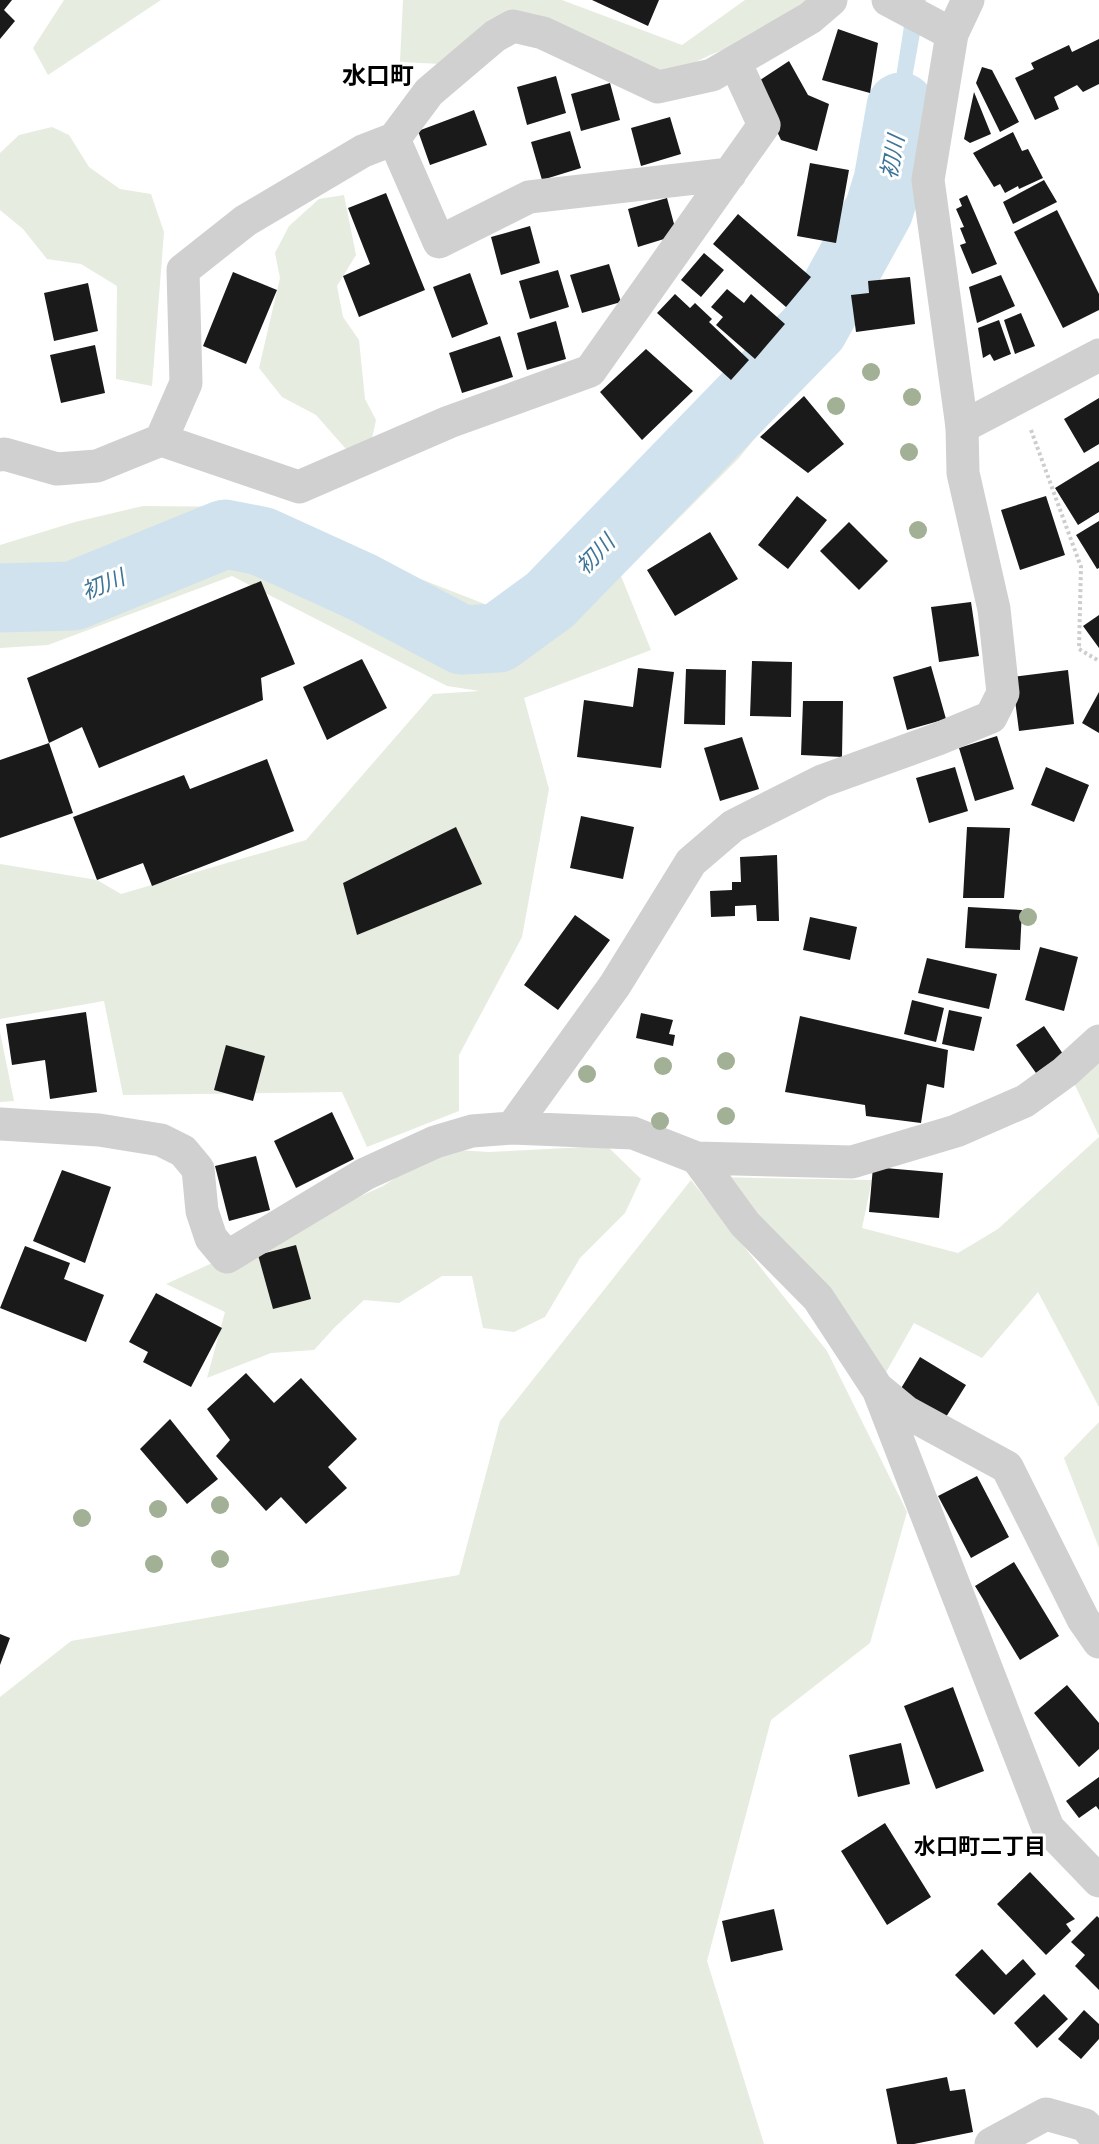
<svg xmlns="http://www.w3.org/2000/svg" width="1099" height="2144" viewBox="0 0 1099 2144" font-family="Roboto,'Noto Sans JP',sans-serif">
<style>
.green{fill:#e6ecdf}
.water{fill:#cfe2ee}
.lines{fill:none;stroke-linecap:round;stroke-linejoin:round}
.river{stroke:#cfe2ee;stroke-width:69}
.building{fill:#1a1a1a}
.path{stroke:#cdcdcd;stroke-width:4;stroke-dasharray:3 3;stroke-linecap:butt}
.minor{stroke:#d0d0d0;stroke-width:33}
.tertiary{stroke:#d0d0d0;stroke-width:33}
.tree{fill:#a2b095}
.labels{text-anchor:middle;stroke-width:6;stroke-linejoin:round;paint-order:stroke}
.water-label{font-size:22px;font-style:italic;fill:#3f7597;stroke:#fff}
.neighbourhood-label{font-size:22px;font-weight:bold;fill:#000;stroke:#fff}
.quarter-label{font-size:24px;font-weight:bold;fill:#000;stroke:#fff}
</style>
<rect width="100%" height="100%" fill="#fff"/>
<path class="green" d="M64 0H161L48 75 33 48Z
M403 0H562L682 45 745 0H809L766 33 710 55 657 81 518 28 441 64 400 62Z
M52 127 69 135 89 167 120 189 151 194 164 232 152 386 116 379 117 286 81 264 47 259 23 229 0 210V153L19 135Z
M861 180 888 213 867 270 833 341 739 458 621 576 651 650 524 698 549 789 522 937 459 1055V1111L367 1147 342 1092 123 1095 104 1001 0 1019V864L97 880 121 894 306 840 433 694 480 691 447 686 232 576 48 645 0 648V545L75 522 143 506 254 507 336 546 495 608 577 539 688 421 737 382 791 319Z
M344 195 356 255 337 286 343 317 359 340 365 399 376 420 371 443 346 449 316 415 282 397 259 368 280 278 275 253 289 226 319 199Z
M0 1032 14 1101 0 1102Z
M1099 1056V1136L1074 1083Z
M1099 1137V1407L1038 1292 982 1358 914 1323 877 1388 711 1177 872 1180 862 1228 958 1253 998 1229Z
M607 1146 641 1179 625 1213 580 1258 545 1317 514 1332 483 1328 472 1276H442L399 1303 364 1300 335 1327 314 1350 271 1353 207 1378 225 1312 166 1284 383 1186 440 1149 489 1152Z
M691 1180 827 1351 907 1512 870 1643 771 1720 707 1961 764 2144H0V1697L71 1641 459 1575 500 1421Z
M1099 1422V1548L1064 1458Z"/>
<path class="water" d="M908 0H926L888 213 878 193Z"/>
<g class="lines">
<path class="river" d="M0 598 73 596 225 534 261 541 362 587 462 640 498 638 550 600 814 328 879 210 888 181 901 107"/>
</g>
<path class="building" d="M0 0H12L4 10 15 21 0 39Z
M592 0H659L648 26Z
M838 29 878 43 870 93 822 80Z
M1099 39V84L1083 92 1077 85 1054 97 1059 109 1035 120 1015 78 1034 69 1031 63 1069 45 1072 52Z
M789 61 808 95 829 104 817 151 781 140 754 84Z
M982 67 992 70 1019 122 1000 132 976 83Z
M556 76 566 113 527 125 517 87Z
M610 83 620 120 581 131 571 94Z
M974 92 991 134 970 143 964 139Z
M474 110 487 145 430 165 418 131Z
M670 117 681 154 641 166 631 128Z
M570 131 581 168 542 180 531 142Z
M1013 132 1022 151 1028 149 1043 178 1019 189 1018 186 1005 193 1000 184 994 187 973 153Z
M810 163 849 170 836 243 797 236Z
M1044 180 1057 202 1013 224 1003 202Z
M386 193 425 290 359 317 343 276 370 264 348 208Z
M967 195 997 264 972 274 960 245 966 243 960 228 964 227 956 209 962 206 959 199Z
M667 198 677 235 638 247 628 209Z
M1057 210 1099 294V310L1063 328 1014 232Z
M738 214 811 277 786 307 713 244Z
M530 226 540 263 501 275 491 237Z
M704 253 724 270 701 297 681 280Z
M609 264 621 302 582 313 570 275Z
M558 270 569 307 530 319 519 281Z
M233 272 277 290 246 364 203 346Z
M470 273 488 324 452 338 433 287Z
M1001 275 1015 306 977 323 969 287Z
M910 277 915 324 856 332 851 295 869 293 868 281Z
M88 283 98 331 54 341 44 293Z
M727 289 744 303 751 294 785 324 755 359 716 325 723 317 711 307Z
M675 294 690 308 695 303 712 319 709 322 749 360 731 380 657 313Z
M1021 313 1035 346 1015 354 1004 320Z
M999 320 1011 354 994 361 990 354 983 358 978 328Z
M556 321 566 359 527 370 517 333Z
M500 336 513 377 462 393 449 353Z
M95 345 105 393 61 403 50 355Z
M646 349 693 391 642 440 600 392Z
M804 396 844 444 808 473 760 437Z
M1099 398V444L1084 453 1064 419Z
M1099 461V512L1078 525 1055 488Z
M797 496 827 520 788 569 758 545Z
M1046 496 1065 555 1020 570 1001 510Z
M1099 521V568L1097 569 1076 535Z
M849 522 888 561 859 590 820 551Z
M710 532 738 579 675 616 647 570Z
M261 581 295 664 261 678 263 700 99 768 82 727 49 743 27 678Z
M971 602 979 656 939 662 931 607Z
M1099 615V648L1083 626Z
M362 659 387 708 327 740 303 687Z
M752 661 792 662 791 717 750 716Z
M931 666 946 719 907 730 893 677Z
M638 668 674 672 661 768 577 757 584 700 633 707Z
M686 669 726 670 725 725 684 724Z
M1068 670 1074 724 1019 731 1012 677Z
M1099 692V733L1082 723Z
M803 701H843L842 757 801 755Z
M997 736 1014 789 975 801 959 748Z
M742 737 759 789 720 801 704 748Z
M49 743 73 813 0 838V760Z
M267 759 294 831 152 886 143 863 97 880 73 817 184 775 190 789Z
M955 767 968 811 929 823 916 778Z
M1046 767 1089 785 1074 822 1031 805Z
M581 816 634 827 623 879 570 868Z
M456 827 482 884 357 935 343 883Z
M967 827 1010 828 1004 898H963Z
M777 855 779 921H757L756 905 735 906V916L711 917 710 891 732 890V882H741L740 857Z
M968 907 1022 910 1020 950 965 948Z
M575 915 610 940 558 1010 524 985Z
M810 917 857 927 850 960 803 950Z
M1040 947 1078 957 1064 1011 1025 1000Z
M927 958 997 974 989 1009 918 993Z
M912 1000 944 1008 936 1042 904 1034Z
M949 1010 982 1017 974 1051 942 1044Z
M86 1012 97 1092 50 1099 45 1060 12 1065 6 1024Z
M641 1013 673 1020 669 1034 675 1035 673 1046 636 1038Z
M800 1016 948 1050 944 1088 927 1084 921 1123 866 1116 865 1105 785 1092Z
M1044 1026 1063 1054 1036 1073 1016 1045Z
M226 1045 265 1056 253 1101 214 1090Z
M332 1112 354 1159 296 1188 274 1141Z
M256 1156 270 1210 229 1221 215 1166Z
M873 1167 943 1173 939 1218 869 1212Z
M62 1170 111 1187 85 1263 33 1241Z
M296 1245 311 1299 273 1309 258 1255Z
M25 1246 70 1263 64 1279 104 1295 86 1342 0 1308Z
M156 1293 222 1328 191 1387 143 1362 148 1352 129 1342Z
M920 1357 966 1385 946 1417 900 1390Z
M246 1373 274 1403 301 1378 357 1439 328 1467 347 1488 306 1524 281 1497 266 1511 216 1456 230 1440 207 1409Z
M170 1419 218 1479 187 1504 140 1449Z
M977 1476 1009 1537 971 1558 938 1496Z
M1014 1562 1059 1636 1020 1660 975 1586Z
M0 1634 10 1638 0 1665Z
M1067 1685 1099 1723V1749L1079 1767 1034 1713Z
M953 1687 984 1771 936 1789 904 1706Z
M901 1743 910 1784 858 1797 849 1755Z
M1099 1777V1810L1096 1806 1079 1818 1066 1801Z
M885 1823 931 1897 887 1925 841 1851Z
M1030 1872 1075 1919 1066 1924 1071 1931 1046 1955 997 1904Z
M774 1909 783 1950 731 1962 722 1921Z
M1097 1916 1099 1918V1990L1075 1966 1085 1955 1071 1942Z
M982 1949 1006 1975 1023 1959 1036 1974 994 2015 955 1975Z
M1044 1994 1068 2019 1037 2048 1014 2023Z
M1084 2010 1099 2024V2039L1081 2059 1058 2039Z
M947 2077 950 2091 965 2089 973 2132 914 2144H897L886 2089Z"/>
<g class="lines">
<path class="path" d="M1031 430 1081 567 1079 649 1099 661"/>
<path class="minor" d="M888 0 952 34
M394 139 439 242 529 197 730 174
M161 440 299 487 449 422 590 371 764 125 735 62
M0 455 4 454 57 469 97 466 161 440 186 383 183 270 245 221 363 151 394 139 429 92 495 36 513 26 543 33 658 87 712 75 810 18 831 0
M0 1124 99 1130 161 1140 183 1151 198 1169 202 1211 211 1238 227 1257 365 1174 435 1142 472 1131 512 1128 633 1133 697 1158 852 1162 956 1131 1025 1101 1065 1072 1099 1041
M512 1128 615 985 691 862 733 826 822 781 938 739 991 717 1003 693 994 609 963 473 962 427 928 180 952 34 968 0
M697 1158 745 1224 818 1298 877 1388 906 1412 1007 1467 1083 1619 1099 1642
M878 1389 1048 1828 1099 1881
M991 2144 1046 2114 1085 2125 1099 2142"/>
<path class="tertiary" d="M962 427 1099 355"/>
</g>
<g class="tree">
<circle cx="871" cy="372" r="9"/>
<circle cx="912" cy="397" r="9"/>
<circle cx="836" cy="406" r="9"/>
<circle cx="909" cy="452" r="9"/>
<circle cx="918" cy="530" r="9"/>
<circle cx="1028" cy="917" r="9"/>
<circle cx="726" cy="1061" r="9"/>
<circle cx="663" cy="1066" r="9"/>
<circle cx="587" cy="1074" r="9"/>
<circle cx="726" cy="1116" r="9"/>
<circle cx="660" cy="1121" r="9"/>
<circle cx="220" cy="1505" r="9"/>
<circle cx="158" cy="1509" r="9"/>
<circle cx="82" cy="1518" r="9"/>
<circle cx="220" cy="1559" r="9"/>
<circle cx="154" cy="1564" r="9"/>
</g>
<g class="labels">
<g class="water-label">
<text transform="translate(892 157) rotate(-79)" y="8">初川</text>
<text transform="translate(595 554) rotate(-46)" y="8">初川</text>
<text transform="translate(103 584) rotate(-22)" y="8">初川</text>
</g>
<g class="neighbourhood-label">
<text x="980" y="1854">水口町二丁目</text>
</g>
<g class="quarter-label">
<text x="378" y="84">水口町</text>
</g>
</g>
</svg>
